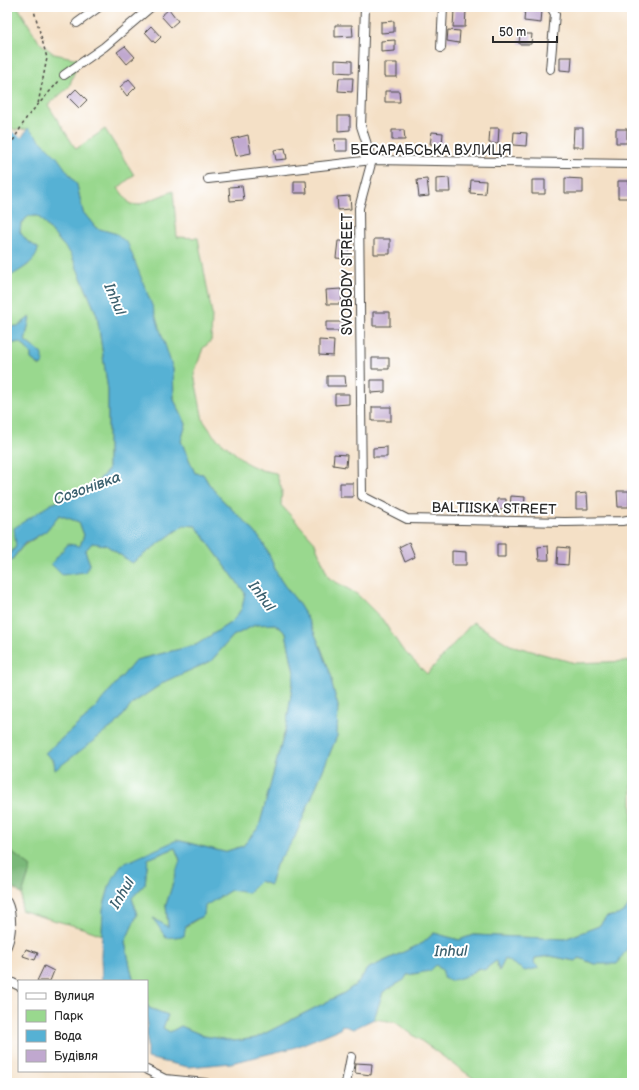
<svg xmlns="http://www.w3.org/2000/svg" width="639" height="1090" viewBox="0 0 639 1090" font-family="'Balsamiq Sans',sans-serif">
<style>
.green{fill:#99d88e;stroke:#62825c}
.forest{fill:#7ab879;stroke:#527252}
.water{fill:#56b1d4;stroke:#406e80}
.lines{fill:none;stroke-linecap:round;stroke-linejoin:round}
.river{stroke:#56b1d4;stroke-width:15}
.building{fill:#c0a8cf}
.minor-casing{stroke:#494642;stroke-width:10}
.path{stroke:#494642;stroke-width:1.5;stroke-dasharray:3 3;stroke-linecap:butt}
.minor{stroke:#fff;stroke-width:8}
.labels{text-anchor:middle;stroke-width:4;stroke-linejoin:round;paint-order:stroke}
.street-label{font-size:14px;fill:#2b2b2b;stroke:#fff}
.water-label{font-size:15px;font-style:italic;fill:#3c616f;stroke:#fff}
</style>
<rect width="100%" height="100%" fill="#fff"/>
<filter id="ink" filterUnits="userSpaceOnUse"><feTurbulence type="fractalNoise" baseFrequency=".025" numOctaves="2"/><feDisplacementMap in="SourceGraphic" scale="8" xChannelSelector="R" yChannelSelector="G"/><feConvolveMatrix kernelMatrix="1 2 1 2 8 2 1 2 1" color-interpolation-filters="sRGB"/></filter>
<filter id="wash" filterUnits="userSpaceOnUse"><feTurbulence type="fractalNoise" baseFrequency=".012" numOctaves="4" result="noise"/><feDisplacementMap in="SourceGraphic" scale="16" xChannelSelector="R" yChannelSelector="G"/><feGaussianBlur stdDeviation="0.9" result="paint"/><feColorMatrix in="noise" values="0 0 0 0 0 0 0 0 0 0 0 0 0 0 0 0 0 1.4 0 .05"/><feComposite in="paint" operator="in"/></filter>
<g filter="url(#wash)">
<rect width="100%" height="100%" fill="#f4e0c6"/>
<path class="green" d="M7 7H18L39 42 54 54 79 59 69 87 48 105 76 149 105 129 134 175 118 188 130 204 138 205 173 191 177 237 198 238 212 314 211 341 203 348 194 374 203 420 214 436 248 464 261 470 276 473 282 490 281 505 314 541 329 578 357 594 382 619 402 649 427 674 473 622 510 645 575 663 632 661V900L626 910 618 915 606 917 599 926 565 939 473 935 459 940 434 933 423 943 367 969 358 983 344 993 256 1038 235 1041 204 1036 181 1026 170 1032 163 1028 168 1015 149 1008 147 1004V981H135L132 976 125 942 137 915 132 898 145 884 148 859 175 848 180 861 166 905 168 928 154 918 167 938 204 915V906L231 890 248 892 260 881 270 885 276 865 295 837 337 736 338 706 332 685V678C323 653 314 628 300 606 294 596 286 589 280 579 273 567 270 554 263 543 246 517 217 502 203 474L195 473 181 441 186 424 174 400 173 369 117 234 96 228 83 212 77 185 57 158 28 129 15 130 7 125Z
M29 216H38L71 254 97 315 108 390V470L99 480 78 494 51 504 7 557V344L21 342 31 354V359L40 366 41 353 25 341 30 317 18 326 7 327V278L28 265 38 248 27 241 20 233 21 223Z
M59 515 79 522 84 535 80 546 90 564 85 551 92 543 106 545 132 563 184 525 196 526 245 593 242 608 236 617 230 623 196 645 136 660 90 714 45 753 54 761 55 769 117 723 133 703 166 681 211 661 233 636 255 625 275 624 286 633 294 673 287 723 259 827 243 846 224 852 177 840 110 884 103 909 102 935C75 924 47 920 21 910L22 895 31 867 11 852 7 854V566L23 546 46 531Z
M628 947 632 948V1083H480L395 1022 374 1019 383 992 404 980 407 975 420 973 436 965 443 971 467 976 479 968 484 970 496 961 499 971 505 959 539 968 534 963 535 958 550 956 575 961 580 958 594 964Z"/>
<path class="forest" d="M11 852 31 867 22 895 7 882V854Z"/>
<path class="water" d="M28 128 57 157 77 185 83 212 96 228 117 234 128 244 153 308 173 369 174 400 186 424 181 441 195 473 203 474C217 502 246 517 263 543 270 554 273 567 280 579 286 589 294 596 300 606 314 628 323 653 332 678V685L338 706 337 736 295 837 276 865 270 885 260 881 248 893 231 890 205 906 204 915 186 925 184 936 166 938 153 918 168 927 166 905 180 860 175 848 148 859 145 884 132 898 137 915 125 942 132 975 135 981H102L101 956 103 909 110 884 121 865 177 840 224 852 243 846 259 827 287 723 294 673 286 633 275 624 255 625 233 636 211 661 166 681 133 703 117 723 55 770 54 761 45 753 90 714 136 660 196 645 230 623 236 617 242 608 245 593 196 526 184 525 132 563 106 545 92 543 85 551 90 564 85 572 62 575 51 564 68 544 80 546 84 535 79 522 59 515 46 531 24 544 7 566V557L16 547 14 528 51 504 78 494 99 480 108 470V390L97 315 71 254 38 216H29L21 223 20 232 27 241 38 248C38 262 17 272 7 278V160Z
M30 317 25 341 41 353 44 361 41 366 31 359V354L21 342 7 344V327L18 326Z
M632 900V948L628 947 617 964H594L580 958 575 961 550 956 535 958 534 963 539 968 525 971 505 959 499 971 496 961 484 970 479 968 467 976 450 981 443 978V971L436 965 430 971 407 975 404 980 383 992 374 1019 353 1029 342 1025 340 1029 293 1048 231 1063 188 1067 147 1058V1004L149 1008 168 1015 163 1028 170 1032 181 1026 204 1036 235 1041 256 1038 344 993 358 983 367 969 423 943 434 933 459 940 473 935 565 939 599 926 606 917 618 915 626 910Z"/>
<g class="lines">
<path class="river" d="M7 137 24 148 29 160"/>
</g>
<g id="blocks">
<path class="building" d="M525 8 542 10 541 23 524 21Z
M169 9 178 21 171 27 161 16Z
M454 10 466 11 465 27H453Z
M394 21V32L381 33V22Z
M335 25H352L353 36 335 37Z
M151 26 161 37 155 43 145 32Z
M448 30 460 31 459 43 447 41Z
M520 34H532L531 44H519Z
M395 40V51L381 52V41Z
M125 46 135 57 127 64 117 52Z
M560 57H572L571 71 560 70Z
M335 60 352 61V73L335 72Z
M384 63H397V77H384Z
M339 78H353L352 92 338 91Z
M129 79 136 87 127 96 120 87Z
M76 89 87 100 79 108 68 97Z
M385 91H399L400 102H385Z
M338 116H350V130L338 131Z
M490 128H499L498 144 489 143Z
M574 128H583V147H573Z
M616 129H627V143H616Z
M392 130H404L405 140H392Z
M432 132 443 133 442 145 430 144Z
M514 132 527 133 526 146 513 145Z
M248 135 251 153 236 156 232 139Z
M334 139H347V151H335Z
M285 148 287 159 276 160 274 150Z
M449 178 450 192H436V179Z
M565 178 583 179V193H565Z
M427 179 429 196 419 197 417 180Z
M471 180 486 181 485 194 470 193Z
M532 180H545V194H532Z
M294 181H306L307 193H294Z
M618 181H629V198H618Z
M242 186 244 200 230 201 229 187Z
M350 196 351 209 338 210 337 197Z
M374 239H390V254H374Z
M338 241H349L348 259 336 258Z
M341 289 342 304H327L326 290Z
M373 312H390V326H373Z
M326 322H348V331H326Z
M319 340 334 341 333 356 319 355Z
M372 358H389V369H372Z
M327 376H345L346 386H327Z
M371 380H385V392L371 393Z
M335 394H349V404L335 405Z
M372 407H391V421H372Z
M387 447V457H373V448Z
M334 454 347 455 346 467 333 465Z
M340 483H353V497H340Z
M617 491H629V507H618Z
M587 493 588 509H576V494Z
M511 496 525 497 524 509 510 508Z
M497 499H506V510H497Z
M409 542 415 557 405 562 399 547Z
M497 544H505V557H497Z
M548 546 549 560H539L538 547Z
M558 547 569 548 568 565 557 564Z
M452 551 466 552V565H452Z
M26 949 38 953 35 960 23 956Z
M44 966 54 971 50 981H37Z
M356 1063 372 1064 371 1075 355 1073Z"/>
</g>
</g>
<g filter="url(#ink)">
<use href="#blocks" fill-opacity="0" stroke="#494642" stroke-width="1"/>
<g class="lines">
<defs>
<path id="minor" d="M365 7 361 126 372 160 359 208 362 496 407 519 565 522 622 521 632 519
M77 23 99 7
M441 48 443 7
M550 69 555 14 551 7
M64 75 104 47 151 7
M208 179 372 160 632 164
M7 902C13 914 12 934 7 946
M7 980 19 986
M147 1070 165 1079 206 1083
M346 1083 351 1057"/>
</defs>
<use href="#minor" class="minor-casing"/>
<path class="path" d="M33 7 47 58 38 104
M7 151 27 117 59 81"/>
<use href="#minor" class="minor"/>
</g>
</g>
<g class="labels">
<g class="street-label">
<text x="431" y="155">БЕСАРАБСЬКА ВУЛИЦЯ</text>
<text transform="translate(347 274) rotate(-90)" y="5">SVOBODY STREET</text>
<text transform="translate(494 508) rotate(1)" y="5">BALTIISKA STREET</text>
</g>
<g class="water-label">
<text transform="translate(115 299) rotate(67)" y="5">Inhul</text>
<text transform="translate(87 488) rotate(-20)" y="5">Созонівка</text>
<text transform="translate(262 596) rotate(53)" y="5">Inhul</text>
<text transform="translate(122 893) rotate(-59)" y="5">Inhul</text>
<text transform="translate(451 951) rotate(-1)" y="5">Inhul</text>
</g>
</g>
<rect width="639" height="1090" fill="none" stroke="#fff" stroke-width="24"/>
<rect x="18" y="980" width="130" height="92" fill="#ffffff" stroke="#aaaaaa"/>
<rect x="26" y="993" width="20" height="6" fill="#ffffff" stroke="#aaaaaa"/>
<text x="54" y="1000" font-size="12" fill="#2b2b2b">Вулиця</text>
<rect x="26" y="1010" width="20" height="12" fill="#99d88e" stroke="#aaaaaa"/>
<text x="54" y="1020" font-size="12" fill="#2b2b2b">Парк</text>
<rect x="26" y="1030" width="20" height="12" fill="#56b1d4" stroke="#aaaaaa"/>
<text x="54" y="1040" font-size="12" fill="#2b2b2b">Вода</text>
<rect x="26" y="1050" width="20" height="12" fill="#c0a8cf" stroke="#aaaaaa"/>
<text x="54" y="1060" font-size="12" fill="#2b2b2b">Будівля</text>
<path d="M493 36v6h64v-6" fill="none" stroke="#2b2b2b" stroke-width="2"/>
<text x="499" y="36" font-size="12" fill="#2b2b2b" stroke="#ffffff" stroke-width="3" paint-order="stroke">50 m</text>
</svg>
